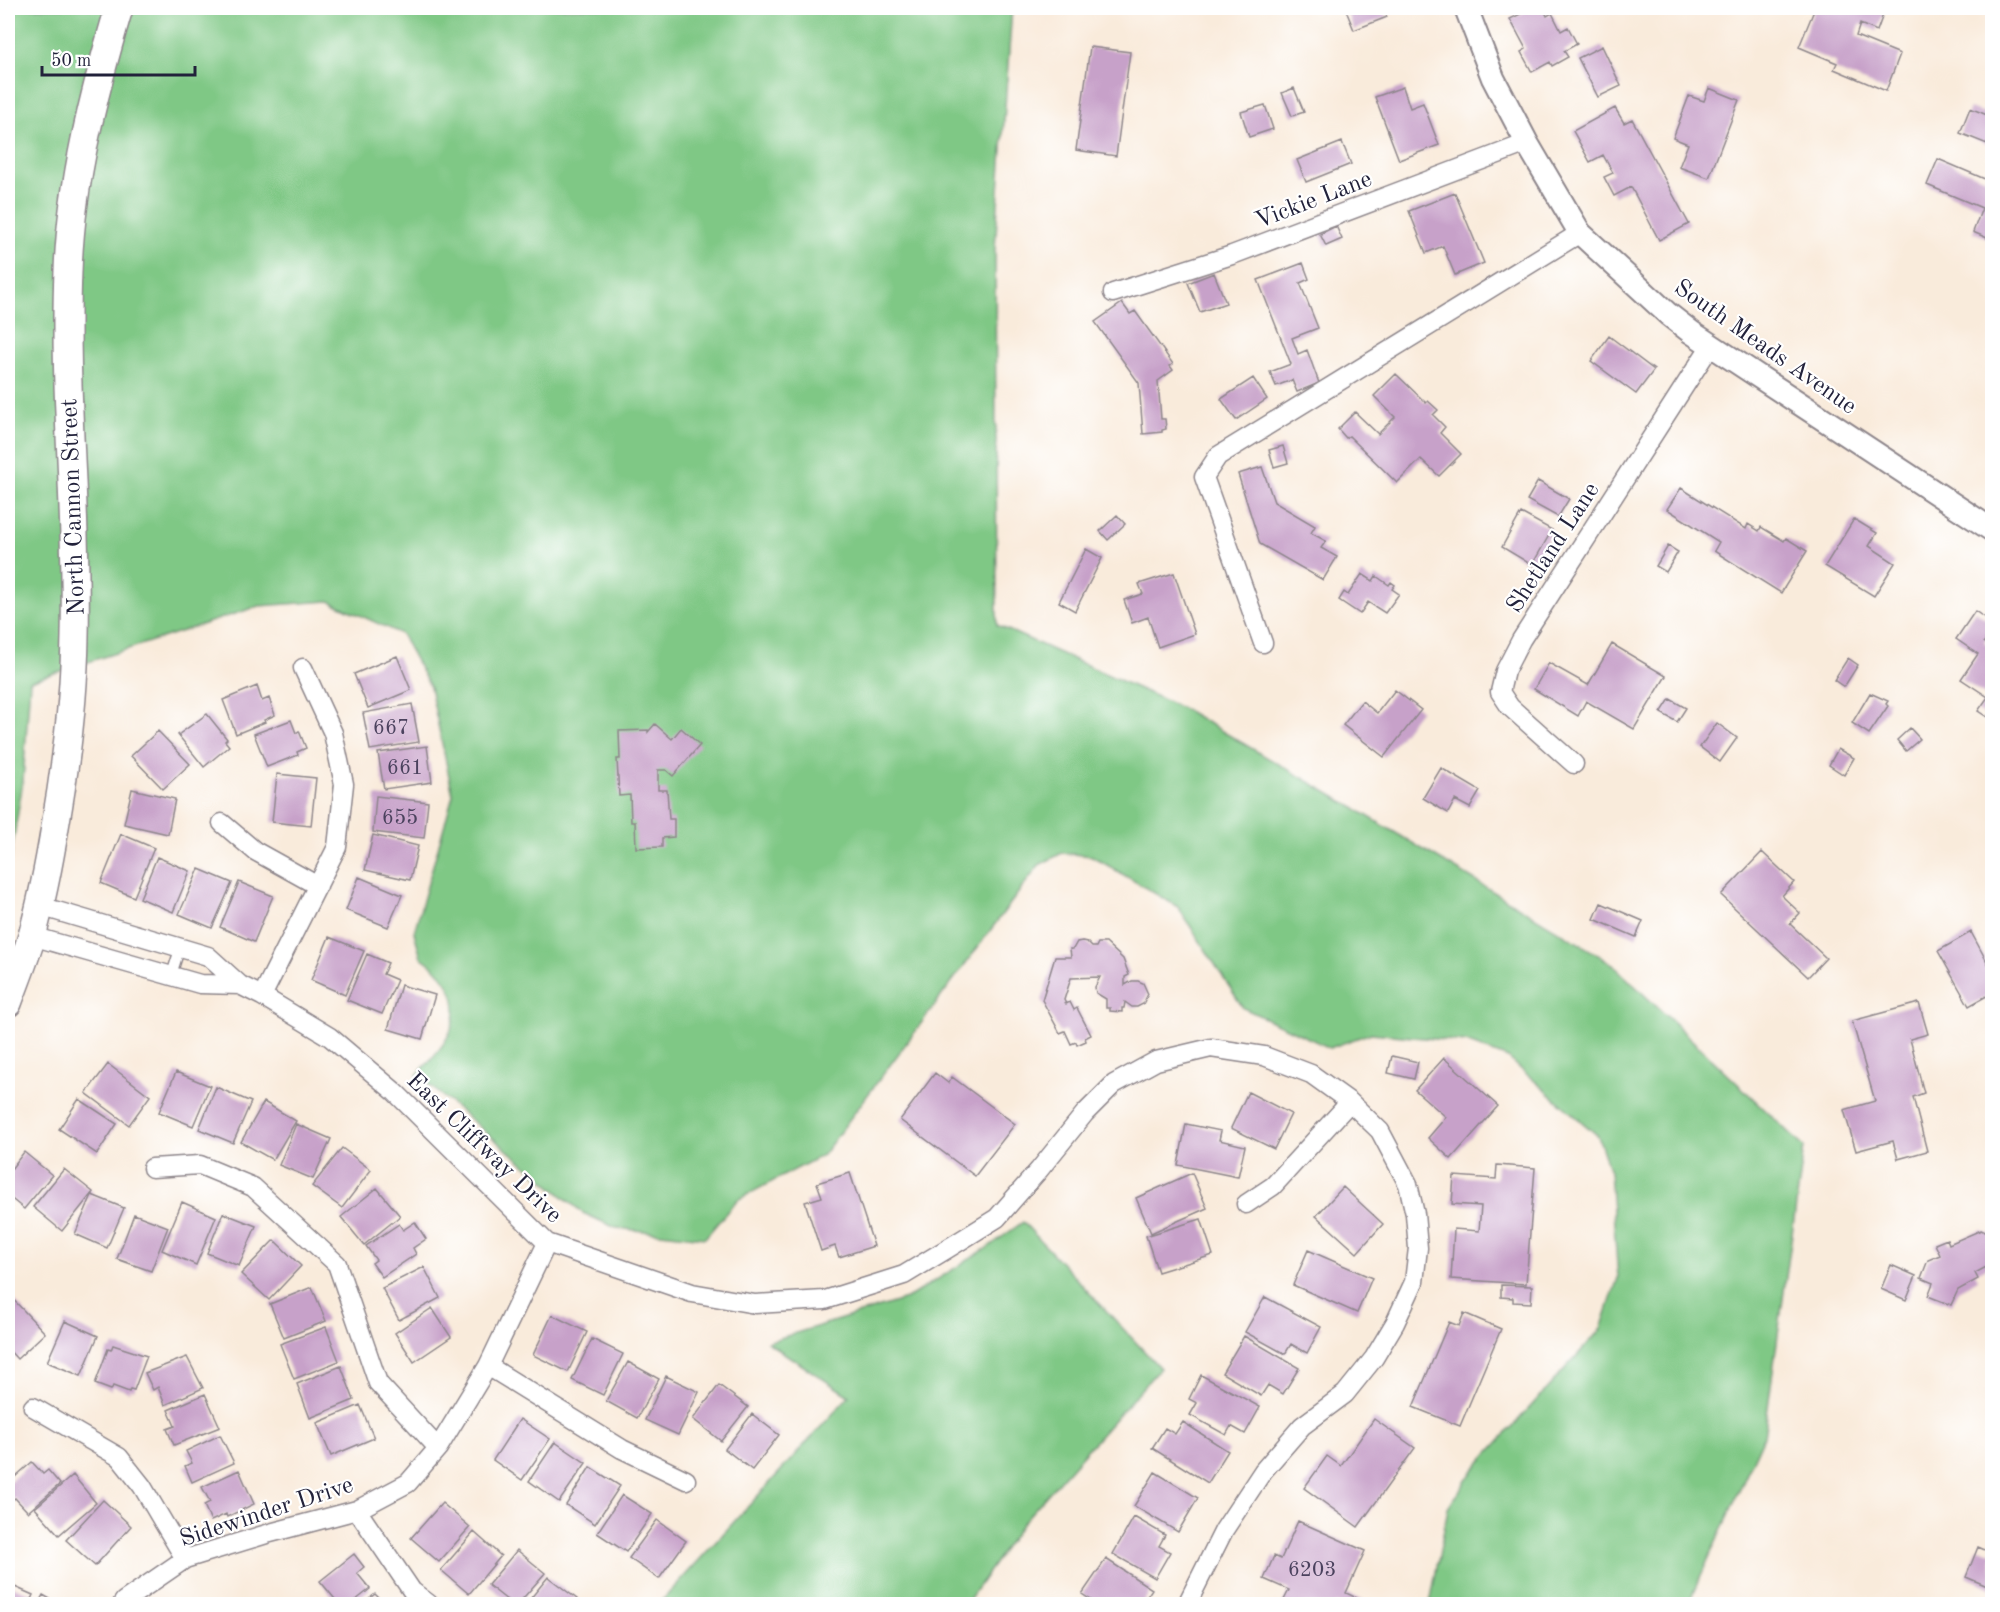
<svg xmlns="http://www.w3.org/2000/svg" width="2000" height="1612" viewBox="0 0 2000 1612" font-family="'Old Standard TT',serif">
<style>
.green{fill:#7fc885;stroke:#507560;stroke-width:1.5}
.building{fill:#c7a1c9}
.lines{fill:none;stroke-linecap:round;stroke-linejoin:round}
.service-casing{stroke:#8e868b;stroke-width:12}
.minor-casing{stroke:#8e868b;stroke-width:21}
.tertiary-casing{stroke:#8e868b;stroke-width:26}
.secondary-casing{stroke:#8e868b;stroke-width:30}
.service{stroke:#fff;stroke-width:9}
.minor{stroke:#fff;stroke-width:18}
.tertiary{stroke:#fff;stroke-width:22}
.secondary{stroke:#fff;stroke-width:27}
.labels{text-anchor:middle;stroke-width:4.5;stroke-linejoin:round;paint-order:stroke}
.number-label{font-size:21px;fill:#4b425e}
.street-label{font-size:24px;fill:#22223b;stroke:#fff}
</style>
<rect width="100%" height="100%" fill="#fff"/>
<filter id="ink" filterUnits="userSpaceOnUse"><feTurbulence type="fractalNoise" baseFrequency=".0167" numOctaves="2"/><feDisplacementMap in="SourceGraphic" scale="12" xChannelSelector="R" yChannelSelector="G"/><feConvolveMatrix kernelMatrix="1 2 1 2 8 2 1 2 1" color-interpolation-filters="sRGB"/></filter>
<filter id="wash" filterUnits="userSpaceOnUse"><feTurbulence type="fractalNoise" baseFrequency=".008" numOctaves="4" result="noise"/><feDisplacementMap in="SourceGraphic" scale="24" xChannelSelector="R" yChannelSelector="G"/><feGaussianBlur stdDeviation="1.35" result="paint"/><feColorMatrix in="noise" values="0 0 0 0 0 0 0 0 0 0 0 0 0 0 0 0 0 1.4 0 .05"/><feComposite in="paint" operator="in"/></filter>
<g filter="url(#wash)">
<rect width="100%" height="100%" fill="#f9ebdb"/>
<path class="green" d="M8 8H1012L995 248 997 625 1184 709 1356 809 1610 962 1804 1147 1764 1436 1688 1604H1430L1448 1508 1473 1470 1601 1329 1618 1278 1610 1172 1598 1136 1508 1058 1466 1042 1371 1033 1330 1048 1243 1008 1178 907 1092 856 1062 853 1039 865 823 1155 737 1200 705 1238 616 1228 583 1213 417 1075C426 1064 440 1051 447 1038 465 1004 450 977 421 957L414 932 453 795 430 687 401 634 329 601 259 606 30 681 23 781 8 874Z
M1023 1222 1160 1368 1023 1522 966 1604H659L849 1396 767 1342 906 1299 984 1250Z"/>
<g id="blocks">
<path class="building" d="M1345 8H1383L1387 17 1354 30Z
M1533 8H1543L1547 16 1552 13 1561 31 1568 27 1577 44 1564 51 1568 57 1552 66 1550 62 1532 72 1521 52 1526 49 1510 19Z
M1815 8H1873L1884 12 1877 31 1860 24 1856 36 1900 54 1886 91 1834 69 1837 63 1799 47Z
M1602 46 1621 86 1598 97 1578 58Z
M1090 47 1130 52 1116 156 1076 150Z
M1403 87 1410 108 1423 103 1439 145 1399 160 1375 97Z
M1294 88 1304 112 1292 116 1282 93Z
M1709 88 1739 100 1709 178 1679 167 1688 144 1673 138 1689 96 1704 101Z
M1265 105 1273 129 1249 137 1241 112Z
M1615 108 1624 123 1632 119 1689 224 1659 240 1631 187 1614 196 1604 177 1613 173 1603 155 1590 162 1573 131Z
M1970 108 1992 117V146L1960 133Z
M1342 142 1351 164 1306 182 1297 160Z
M1938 159 1992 182V240L1973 232 1982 208 1927 185Z
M1455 193 1484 263 1455 275 1443 246 1426 253 1409 211Z
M1336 226 1342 239 1326 246 1320 234Z
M1303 263 1309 279 1300 283 1318 328 1292 338 1298 354 1307 350 1319 383 1297 392 1292 380 1276 386 1270 372 1291 364 1258 280Z
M1214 273 1226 303 1200 312 1188 283Z
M1122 303 1130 314 1135 311 1173 364 1170 366 1173 370 1158 381 1161 419H1165L1166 429 1162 430V432L1143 434 1139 383 1095 322Z
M1609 336 1654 370 1636 394 1591 361Z
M1396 374 1426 403 1428 401 1438 410 1433 415 1445 427 1440 433 1461 454 1439 476 1421 459 1397 483 1349 436 1346 438 1338 429 1355 412 1378 434 1395 417 1374 396Z
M1253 378 1267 399 1236 420 1221 399Z
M1283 446 1288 463 1274 467 1269 450Z
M1262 467 1274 502 1315 526 1311 533 1326 541 1321 548 1337 557 1323 580 1260 544 1238 474Z
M1538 481 1569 499 1558 517 1527 500Z
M1681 488 1746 529 1748 524 1759 531 1761 527 1784 541 1786 538 1807 551 1781 593 1714 551 1719 542 1667 509Z
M1521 513 1552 530 1532 565 1502 547Z
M1117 515 1125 524 1108 540 1100 531Z
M1854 519 1877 533 1869 546 1895 563 1874 596 1825 566Z
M1668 546 1678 552 1666 572 1656 566Z
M1086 549 1102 558 1075 611 1059 602Z
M1174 573 1195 634 1158 647 1148 617 1132 623 1124 600 1143 594 1139 584Z
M1362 574 1373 581 1376 576 1389 585 1391 582 1395 585 1392 589 1399 594 1385 613 1368 602 1360 614 1339 600 1344 592 1348 595Z
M1975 611 1992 623V629L1984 642 1992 648V709L1987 717 1978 711 1988 697 1961 679 1978 654 1956 639Z
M1612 644 1666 676 1634 729 1586 701 1578 716 1534 689 1549 663 1588 685Z
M397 656 411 690 368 708 354 674Z
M1848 658 1858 665 1844 687 1834 680Z
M257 686 262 701 269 698 275 715 264 720 265 722 236 734 223 700Z
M1395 690 1421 710 1384 757 1343 725 1362 701 1377 713Z
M1870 693 1888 701 1886 704 1888 706 1869 734 1852 723Z
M1670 699 1686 708 1677 722 1661 713Z
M412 704 419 742 370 750 363 713Z
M207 714 227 739 225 741 229 746 204 767 178 735Z
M291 720 296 733 299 731 306 748 297 752 298 755 267 767 254 734Z
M1717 723 1737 738 1720 762 1700 747Z
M655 724 672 739 681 728 700 745 673 776 666 770H658V790H667L669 819H674V837L662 838V847L636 848 635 822H631L630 795 619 796 617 759H620L619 731 648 730V732Z
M1910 728 1920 739 1906 751 1897 740Z
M158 731 190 764 163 789 131 756Z
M427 746 432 782 384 789 378 753Z
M1838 749 1854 758 1844 775 1829 765Z
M1441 768 1480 791 1470 808 1455 800 1448 813 1423 798Z
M277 774 316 778 311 826 272 822Z
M132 789 175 799 168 834 124 824Z
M376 796 428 802 424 838 373 832Z
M121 834 154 848 134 897 101 883Z
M373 835 418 846 410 880 365 870Z
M1762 852 1794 882 1782 896 1800 913 1790 924 1826 958 1808 977 1721 895Z
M157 857 190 871 173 912 140 898Z
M199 869 232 883 212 928 179 914Z
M359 877 402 895 388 927 346 910Z
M239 882 273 896 254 942 220 927Z
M1601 903 1643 921 1636 937 1594 919Z
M1971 932 1992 971V993L1969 1006 1938 951Z
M329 937 364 951 345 995 311 980Z
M1082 941 1087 942 1092 947H1096L1098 943H1106L1123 959 1129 975 1125 977V985L1132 981H1138L1143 983 1148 994 1143 1004 1137 1007H1132L1125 1002 1124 1008H1122V1012L1110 1011V1008H1106V999L1096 993 1095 987 1100 977 1071 978 1064 1000 1066 1004 1070 1002 1074 1010 1077 1008 1091 1035 1085 1038 1086 1041 1077 1045 1076 1042 1071 1044 1065 1031 1060 1033 1042 1000 1055 957H1071L1070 949H1073L1077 942Z
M367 954 388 963 383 974 397 980 382 1014 347 1000Z
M401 985 435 995 422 1039 388 1029Z
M1919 1003 1928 1034 1910 1039 1924 1093 1913 1097 1927 1151 1898 1159 1893 1141 1856 1151 1844 1110 1875 1101 1852 1021Z
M1392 1056 1418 1062 1414 1079 1388 1073Z
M1444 1058 1498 1106 1451 1159 1428 1138 1446 1117 1415 1090Z
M108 1064 150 1096 129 1125 86 1093Z
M176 1072 210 1086 193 1126 159 1112Z
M935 1073 948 1083 952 1077 1015 1124 975 1176 900 1120Z
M216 1087 251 1102 233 1143 199 1129Z
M1248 1092 1291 1114 1274 1149 1231 1128Z
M79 1099 117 1124 97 1154 59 1129Z
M264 1102 296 1121 273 1160 241 1142Z
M296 1124 331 1139 313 1179 279 1165Z
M1186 1124 1221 1131 1219 1140 1245 1146 1238 1177 1178 1165Z
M342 1148 371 1170 342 1208 312 1186Z
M24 1152 52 1175 24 1209 8 1196V1173Z
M1497 1165 1535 1168 1526 1284 1451 1279 1454 1229 1479 1231 1481 1206 1452 1204 1454 1176 1496 1179Z
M64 1169 93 1192 62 1231 33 1207Z
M850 1173 874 1246 839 1257 835 1246 821 1251 805 1202 822 1197 817 1183Z
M1192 1173 1207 1208 1151 1233 1136 1198Z
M1343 1187 1383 1224 1357 1253 1316 1216Z
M377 1188 400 1216 364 1245 341 1217Z
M92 1195 124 1208 107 1248 75 1234Z
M182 1202 216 1217 196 1265 162 1250Z
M223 1213 256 1226 239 1266 207 1253Z
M134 1214 168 1227 151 1271 117 1259Z
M1201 1219 1213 1255 1158 1272 1146 1236Z
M415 1222 426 1239 413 1248 416 1254 382 1277 372 1263 376 1260 366 1246 399 1224 403 1230Z
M1981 1230 1992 1235V1267L1990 1265 1975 1273 1978 1279 1958 1290 1951 1305 1928 1296 1933 1283 1921 1278 1928 1260 1940 1255 1935 1244 1947 1239 1949 1244Z
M274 1240 301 1266 269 1300 241 1274Z
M1308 1250 1372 1278 1357 1313 1293 1285Z
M1891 1265 1916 1276 1906 1300 1881 1289Z
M424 1267 440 1298 399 1320 382 1288Z
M1501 1285 1532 1286 1531 1303 1513 1302V1298L1501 1297Z
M312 1287 326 1321 284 1338 270 1304Z
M8 1294 45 1333 17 1359 8 1349Z
M1265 1297 1321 1327 1307 1353 1291 1344 1285 1354 1245 1332Z
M432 1308 451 1337 414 1362 395 1333Z
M1464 1313 1501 1329 1460 1426 1413 1407 1449 1322 1459 1326Z
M552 1315 587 1332 568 1372 533 1355Z
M65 1321 98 1336 81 1376 47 1362Z
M326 1327 339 1361 294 1379 280 1344Z
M1244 1336 1299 1368 1283 1394 1268 1385 1261 1396 1222 1373Z
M592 1339 623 1354 603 1395 572 1380Z
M113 1345 147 1356 134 1390 130 1389 129 1392 113 1386 111 1390 95 1384 108 1349 111 1350Z
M187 1357 203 1388 165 1405 158 1387 153 1390 145 1373Z
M628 1362 659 1379 637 1418 606 1401Z
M341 1366 354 1400 310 1418 297 1384Z
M1201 1375 1260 1407 1245 1434 1231 1426 1226 1435 1190 1415 1197 1403 1189 1399Z
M666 1376 699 1392 678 1435 645 1420Z
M719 1385 748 1407 721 1441 693 1419Z
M205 1394 220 1427 174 1445 167 1429 175 1426 168 1410Z
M360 1405 374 1438 331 1456 317 1423Z
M752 1414 779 1435 752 1470 725 1449Z
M520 1419 550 1439 522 1480 493 1460Z
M1374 1419 1415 1448 1358 1527 1304 1488 1327 1456 1341 1466Z
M1183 1422 1228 1451 1208 1483 1152 1448 1165 1428 1175 1434Z
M220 1435 234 1463 192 1482 185 1466 192 1463 186 1451Z
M555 1442 586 1463 559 1502 529 1481Z
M32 1462 43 1474 48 1470 60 1484 28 1512 15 1498 11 1501 8 1497V1483Z
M590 1467 620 1486 595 1524 566 1505Z
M239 1470 254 1504 227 1517 226 1514 211 1521 204 1505 210 1502 202 1487Z
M1155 1472 1198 1498 1178 1532 1134 1506Z
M73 1475 96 1503 59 1535 35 1508Z
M622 1495 652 1514 626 1552 597 1533Z
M103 1500 131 1526 95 1566 66 1540Z
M442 1503 470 1527 439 1562 411 1538Z
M1134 1517 1165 1535 1159 1546 1170 1552 1155 1578 1113 1554Z
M657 1520 686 1541 659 1579 629 1558Z
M1298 1521 1365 1551 1346 1593 1363 1601 1362 1604H1282L1289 1590 1264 1579 1274 1556 1281 1559Z
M474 1532 501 1556 469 1594 441 1570Z
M1978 1547 1992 1553V1588L1966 1577Z
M517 1550 545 1573 518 1604H512L488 1585Z
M354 1554 364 1567 357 1573 370 1589 351 1604H339L320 1581Z
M1106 1559 1152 1589 1142 1604H1097L1082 1594Z
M548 1577 577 1599 572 1604H526Z
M8 1584 33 1595 29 1604H8Z
M375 1594 385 1604H363Z
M43 1595 59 1604H38Z"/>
</g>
</g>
<g filter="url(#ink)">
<use href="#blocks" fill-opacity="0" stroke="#8e868b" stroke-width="1.5"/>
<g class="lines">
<defs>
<path id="service" d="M171 976 180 948"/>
<path id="minor" d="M1113 293 1232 255 1527 143
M1263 643 1204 477 1218 456 1580 233
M1574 764 1510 707 1500 692 1505 671 1521 640 1711 345
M222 823 255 851 318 886
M40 906 208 956 240 985 262 996 330 1037 395 1092 547 1243 692 1293 755 1304 825 1300 904 1275 947 1249 997 1218 1039 1170 1085 1113 1114 1084 1156 1061 1211 1048 1264 1056 1311 1074 1350 1102 1380 1131 1408 1184 1415 1214 1418 1248 1414 1282 1395 1323 1374 1358 1345 1394 1302 1426 1263 1471 1224 1530 1187 1604
M32 936 200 984 240 985
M262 996 337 847 344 784 333 733 303 668
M152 1168 200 1165 253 1187 337 1264 378 1383 438 1448
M1246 1204 1273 1186 1350 1102
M488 1366 622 1449 686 1480
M33 1407 119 1457 142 1486 185 1559
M357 1510 412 1591 429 1604
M122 1604 124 1601 185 1559 270 1533 357 1510 408 1483 438 1448 488 1366 547 1243"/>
<path id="tertiary" d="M1466 8 1493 78 1527 143 1580 233 1668 314 1691 332 1992 530"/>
<path id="secondary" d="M8 1003C16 981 25 959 32 936 42 900 49 864 55 827 66 764 74 700 75 636 78 514 63 393 68 271 71 182 94 93 119 8"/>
</defs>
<use href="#service" class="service-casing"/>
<use href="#minor" class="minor-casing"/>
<use href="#tertiary" class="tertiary-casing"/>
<use href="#secondary" class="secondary-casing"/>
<use href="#service" class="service"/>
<use href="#minor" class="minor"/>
<use href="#tertiary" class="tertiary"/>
<use href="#secondary" class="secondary"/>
</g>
</g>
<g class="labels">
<g class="number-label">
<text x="391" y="734">667</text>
<text x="405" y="774">661</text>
<text x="400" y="824">655</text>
<text x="1312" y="1576">6203</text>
</g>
<g class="street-label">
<text transform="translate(1313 199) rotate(-21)" y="8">Vickie Lane</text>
<text transform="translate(1766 346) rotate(35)" y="8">South Meads Avenue</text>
<text transform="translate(72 507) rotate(-92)" y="8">North Cannon Street</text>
<text transform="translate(1552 547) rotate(-57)" y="8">Shetland Lane</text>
<text transform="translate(485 1147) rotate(44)" y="8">East Cliffway Drive</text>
<text transform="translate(266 1511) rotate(-18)" y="8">Sidewinder Drive</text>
</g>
</g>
<rect width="2000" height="1612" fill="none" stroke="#fff" stroke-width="30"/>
<path d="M42 66v9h153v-9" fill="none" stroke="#22223b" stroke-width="3"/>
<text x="51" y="66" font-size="18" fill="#22223b" stroke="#ffffff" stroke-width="4.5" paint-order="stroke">50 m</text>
</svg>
